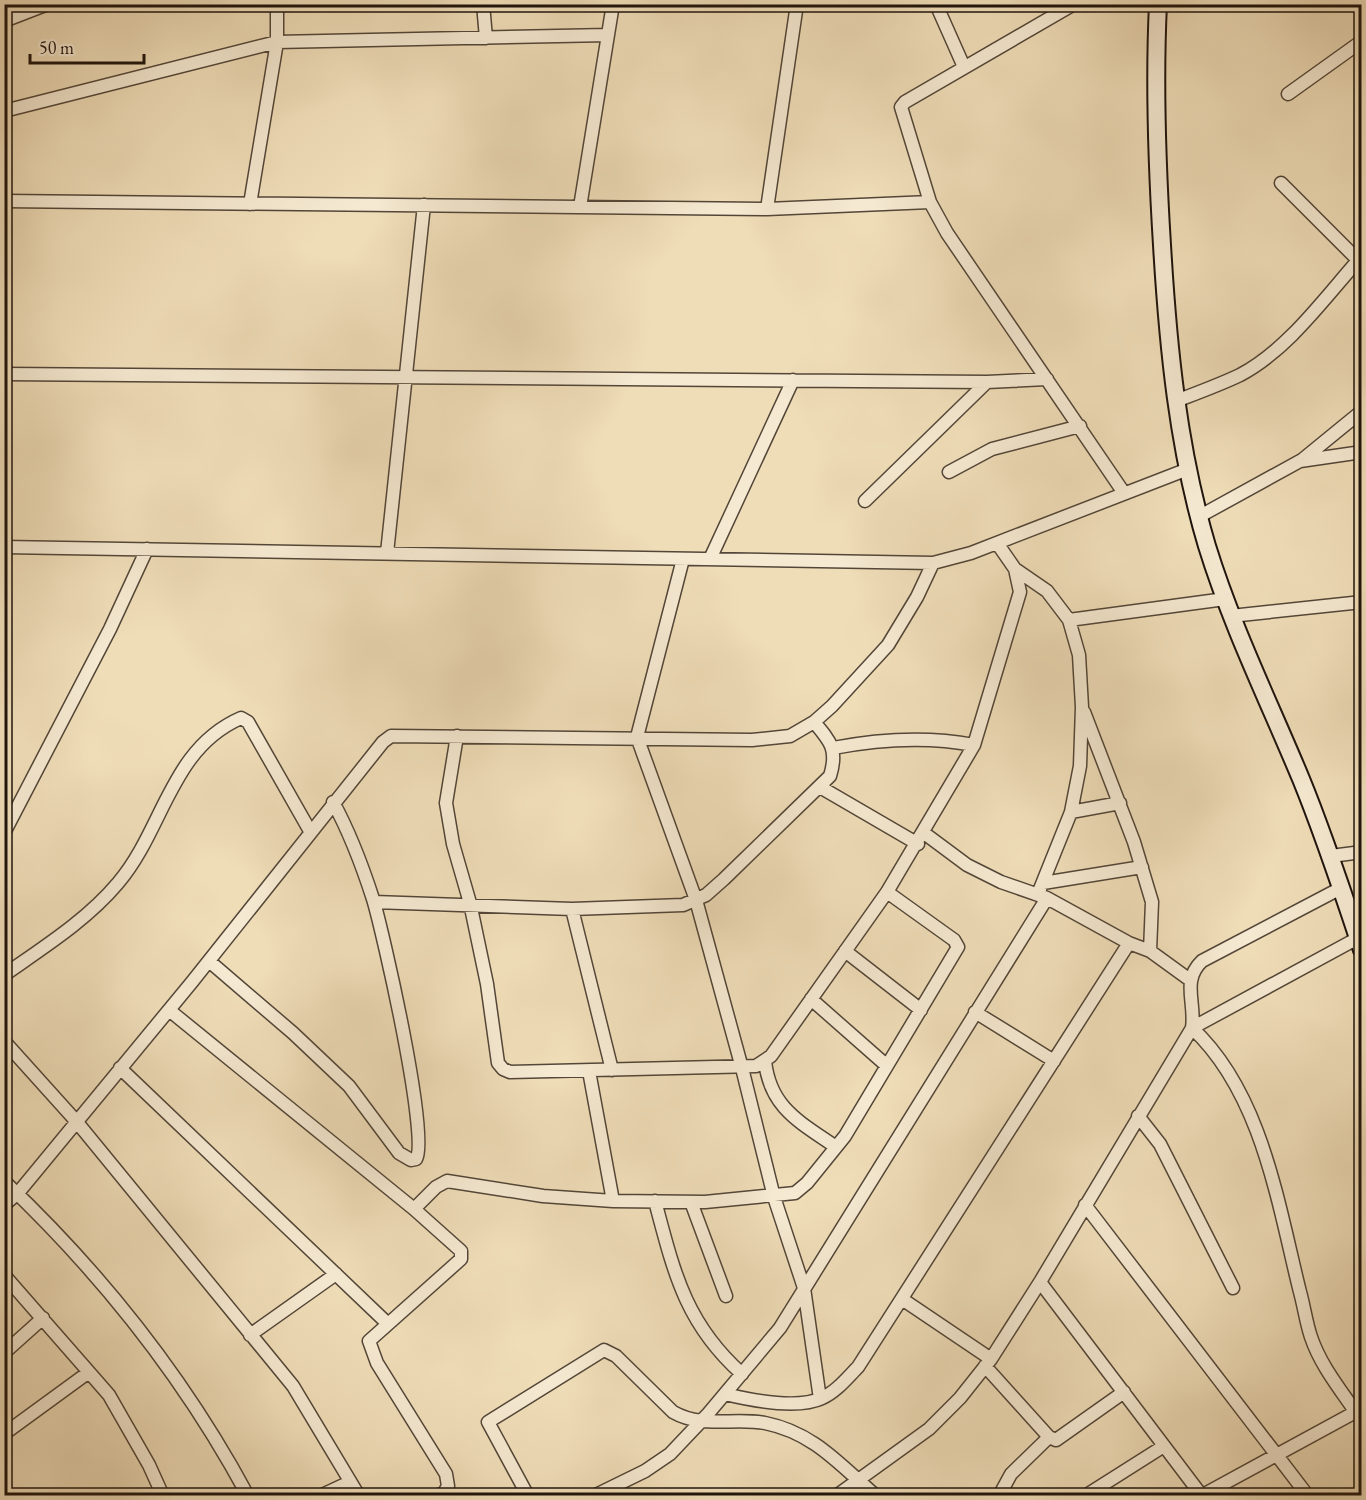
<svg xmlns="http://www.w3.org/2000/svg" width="1366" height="1500" viewBox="0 0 1366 1500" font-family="'EB Garamond',serif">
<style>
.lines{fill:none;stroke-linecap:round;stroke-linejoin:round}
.minor-casing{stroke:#534638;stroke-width:15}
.secondary-casing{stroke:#1f140d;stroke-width:20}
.minor{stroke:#f5e9d1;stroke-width:12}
.secondary{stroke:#f5e9d1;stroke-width:16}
</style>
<rect width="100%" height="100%" fill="#efddb8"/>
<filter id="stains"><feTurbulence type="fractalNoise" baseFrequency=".00333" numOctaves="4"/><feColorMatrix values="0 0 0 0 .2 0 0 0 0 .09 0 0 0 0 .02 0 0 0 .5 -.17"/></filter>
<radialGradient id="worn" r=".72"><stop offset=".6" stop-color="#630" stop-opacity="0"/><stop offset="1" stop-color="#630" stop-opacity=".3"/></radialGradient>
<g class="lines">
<defs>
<path id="minor" d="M483 4 486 38
M936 4 964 67
M1074 4 905 102 901 107 930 202 947 233 1124 493
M4 21 48 4
M1288 94 1362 41
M4 111 277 42 608 35
M1281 183 1358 260
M4 201 767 209 930 202
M250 204 277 42V4
M580 207 613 4
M767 209 797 4
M4 374 987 382 1047 379
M1176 401C1197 393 1219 385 1240 375 1289 349 1325 297 1362 256
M1302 460 1362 411
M949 472 992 449 1080 426
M865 501 987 382
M1200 516 1300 461 1362 452
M997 543 1015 569 1047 591 1069 620 1079 655 1082 707 1080 766 1071 812 1038 894
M4 547 933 563 971 553 1188 469
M387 553 424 205
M683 559 637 737 696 900 742 1068 774 1197 804 1288 820 1399
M710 559 793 380
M1231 616 1362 602
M1069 620 1225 599
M1084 712 1134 842 1152 902 1150 951
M457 736 446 803 453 844 470 903 487 984 498 1063 503 1069 510 1072 756 1066 771 1056 887 892 974 745 1020 592 1015 569
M833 748C880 739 926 736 974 745
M820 787 918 844
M1071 812 1120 803
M4 833 110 629 147 549
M924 833 967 865 1001 882 1047 898 1129 943 1150 951 1190 980
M1331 856 1362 852
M1043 883 1142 867
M374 902 572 909 683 905 706 895 724 879 830 776C838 750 831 742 814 722
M572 909 612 1070
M845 951 921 1010
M209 961 293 1033 349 1086 399 1153 411 1160 416 1159C430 1139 383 932 373 899 362 865 350 833 333 802
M4 975C44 947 87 920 118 883 164 829 170 749 241 718L248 722 310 831
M811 999 886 1065
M169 1010 414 1209 461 1251V1259L369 1341 377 1363 446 1474 448 1486 444 1493 437 1496
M975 1012 1054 1061
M1192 1028C1262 1093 1278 1204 1300 1292 1304 1306 1306 1322 1311 1337 1320 1364 1339 1388 1355 1411
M1192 1028 1358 938
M4 1041 76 1121 293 1386 359 1496
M765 1061C770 1108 800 1122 836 1147
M120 1068 387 1323
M589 1071 613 1201
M1138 1116 1160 1144 1233 1288
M4 1181C100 1272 185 1379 248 1496
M655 1201C674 1272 685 1323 742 1374
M691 1202 726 1296
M4 1205 18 1193 192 982 383 742 391 736 752 740 790 736 814 722 832 706 888 645 917 597 933 563
M1085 1205 1308 1496
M414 1209 436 1187 447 1181 543 1196 613 1201 705 1202 795 1193 807 1183 845 1136 958 947 954 940 887 892
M4 1275 109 1395 149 1465 163 1496
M1040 1282 1202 1496
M902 1299 991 1359
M250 1335 336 1274
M4 1353 43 1318
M985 1366 1049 1437 1056 1440 1124 1392
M725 1394C750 1400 797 1410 822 1398 836 1392 847 1378 858 1367L1129 943
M4 1434 89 1372
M320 1496 350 1482
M528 1496 488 1422 604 1350 616 1356 673 1412C703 1429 733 1417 765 1423 814 1433 839 1464 876 1496
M594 1496 645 1471 670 1454 707 1415 780 1328 1047 898
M836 1496 929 1429 960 1398 991 1359 1040 1282 1192 1028C1196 1003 1181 981 1202 961L1341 888
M999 1496 1011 1474 1049 1437
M1085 1496 1164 1446
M1201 1496 1361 1409"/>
<path id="secondary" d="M1158 4C1154 85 1157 165 1162 245 1168 347 1178 449 1207 546 1232 627 1269 702 1301 779 1324 835 1343 893 1362 950"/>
</defs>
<use href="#minor" class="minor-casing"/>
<use href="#secondary" class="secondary-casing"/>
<use href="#minor" class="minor"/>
<use href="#secondary" class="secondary"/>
</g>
<rect width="1366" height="1500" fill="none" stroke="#efddb8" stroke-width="24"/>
<rect x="6" y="6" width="1354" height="1488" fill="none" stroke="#1f140d" stroke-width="3"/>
<rect x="12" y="12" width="1342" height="1476" fill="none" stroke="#1f140d" stroke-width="1.5"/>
<path d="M30 54v9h114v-9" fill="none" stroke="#1f140d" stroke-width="3"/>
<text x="39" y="54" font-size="18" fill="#1f140d" stroke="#f5e9d1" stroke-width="4.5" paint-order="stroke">50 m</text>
<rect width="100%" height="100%" filter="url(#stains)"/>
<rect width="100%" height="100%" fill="url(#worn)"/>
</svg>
